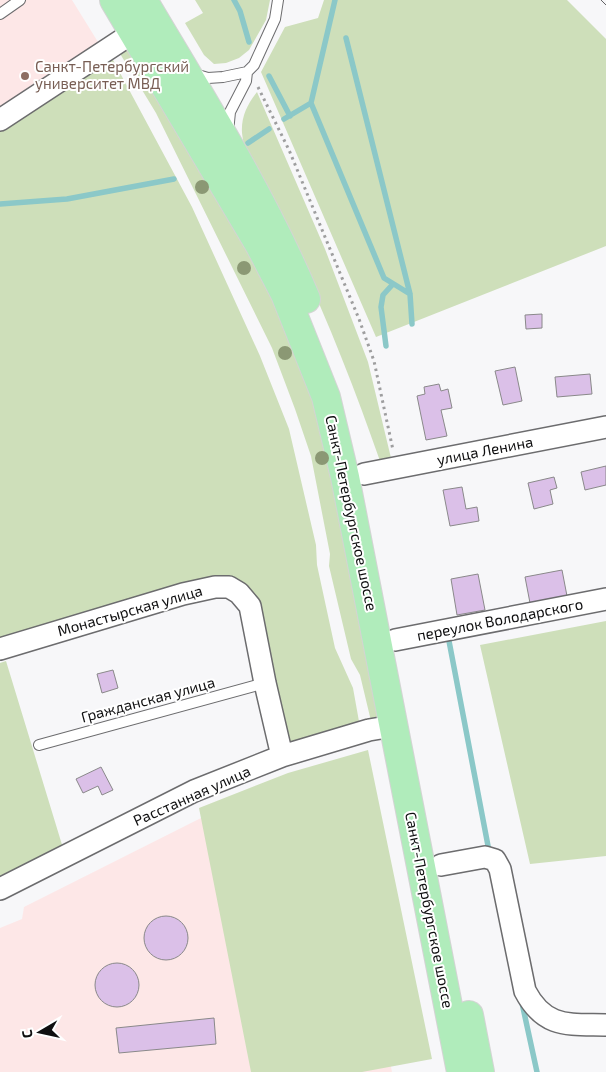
<svg xmlns="http://www.w3.org/2000/svg" width="606" height="1072" viewBox="0 0 606 1072" font-family="'Exo 2',sans-serif">
<style>
.education{fill:#fde7e7}
.green{fill:#cedfba}
.lines{fill:none;stroke-linecap:round;stroke-linejoin:round}
.stream{stroke:#8bc8c8;stroke-width:5.5}
.building{fill:#dbc0e8;stroke:#8a898a}
.service-casing{stroke:#6c6c6e;stroke-width:12}
.minor-casing{stroke:#6c6c6e;stroke-width:24}
.primary-casing{stroke:#d4d4d4;stroke-width:30}
.path{stroke:#9e9e9f;stroke-width:3;stroke-dasharray:2.5 4;stroke-linecap:butt}
.service{stroke:#fff;stroke-width:10}
.minor{stroke:#fff;stroke-width:21}
.primary{stroke:#b0ecbb;stroke-width:28}
.tram{stroke:#636365;stroke-width:1}
.tree{fill:#8b9874}
.education-dot{fill:#8d6e63;stroke:#fff;stroke-width:2}
.labels{text-anchor:middle;stroke-width:4;stroke-linejoin:round;paint-order:stroke}
.education-label{font-size:15px;fill:#785e54;stroke:#fff;text-anchor:start}
.street-label{font-size:15px;fill:#0f0f10;stroke:#fff}
</style>
<rect width="100%" height="100%" fill="#f7f7f9"/>
<path class="education" d="M0 0H72L98 42 0 110Z
M333 770 392 1072H0V928L22 919 24 907 201 818Z"/>
<path class="green" d="M195 0H270L266 20 249 50 239 58 226 63 214 64 204 55 185 23 203 13Z
M324 0H567L606 39V246L376 337 261 72 285 27 318 18Z
M131 43 254 253 322 422 379 718 371 721 360 675 351 659 329 566 330 554 311 456 295 409 272 348 156 113 119 52Z
M112 58 192 207 260 356 289 429 316 545 317 565 335 648 353 688 360 727 290 748 255 603 224 578 0 643V129Z
M257 92 325 249 368 362 391 458 380 461C356 392 329 323 298 257 280 221 246 172 242 133 241 117 247 105 257 92Z
M606 621V856L530 864 480 645Z
M6 661 63 848 0 878V663Z
M368 750 432 1059 362 1072H251L199 808 288 773Z"/>
<g class="lines">
<path class="stream" d="M234 0 240 11 249 42
M346 38 410 294 412 324
M269 76 290 116
M311 103 384 278 410 294
M284 119 311 103 335 0
M248 143 269 129
M0 204 67 199 174 179
M386 346 381 307 383 295 393 284
M449 641 489 851
M522 1003 537 1072"/>
</g>
<path class="building" d="M542 314V328L526 329 525 315Z
M515 367 522 401 503 405 495 371Z
M590 374 592 394 557 397 555 377Z
M439 384 441 391 448 389 452 408 441 410 447 436 426 440 417 396 425 394 424 387Z
M606 466V485L585 490 581 472Z
M554 477 557 488 550 490 553 504 534 509 528 483Z
M462 487 466 509 477 507 479 521 450 526 443 490Z
M562 570 567 596 530 603 525 577Z
M478 574 485 610 457 615 451 579Z
M113 670 118 688 102 693 97 674Z
M101 767 113 790 102 795 98 786 83 793 76 779Z
M144 938a22 22 0 1 1 44 0a22 22 0 1 1-44 0Z
M95 985a22 22 0 1 1 44 0a22 22 0 1 1-44 0Z
M214 1018 216 1044 119 1053 116 1028Z"/>
<g class="lines">
<defs>
<path id="service" d="M0 14 20 0
M191 73 208 78 223 77 247 72 254 65 275 19 278 0
M228 132 230 112 246 81 247 72
M39 745 265 683"/>
<path id="minor" d="M0 120 134 32
M364 474 606 427
M395 640 606 599
M0 649 183 594 215 587H229L239 593 250 606 265 683 282 756
M441 865 485 857 495 860 500 869 525 991C545 1029 569 1024 606 1025
M0 889 194 791 282 756 369 730 393 726"/>
<path id="primary" d="M114 0 259 244 285 294 326 397 345 477 461 1072
M143 0C201 98 262 194 306 299
M469 1015 480 1072"/>
</defs>
<use href="#service" class="service-casing"/>
<use href="#minor" class="minor-casing"/>
<use href="#primary" class="primary-casing"/>
<path class="path" d="M258 87 289 150 359 319 374 361 393 450"/>
<use href="#service" class="service"/>
<use href="#minor" class="minor"/>
<use href="#primary" class="primary"/>
<path class="tram" d="M601 0 606 5"/>
</g>
<g class="tree">
<circle cx="202" cy="187" r="7"/>
<circle cx="244" cy="268" r="7"/>
<circle cx="285" cy="353" r="7"/>
<circle cx="322" cy="458" r="7"/>
</g>
<circle class="education-dot" cx="25" cy="76" r="5"/>
<g class="labels">
<g class="education-label">
<text x="35" y="72">Санкт-Петербургский<tspan x="35" dy="17">университет МВД</tspan></text>
</g>
<g class="street-label">
<text transform="translate(485 451) rotate(-11)" y="5">улица Ленина</text>
<text transform="translate(351 513) rotate(78)" y="5">Санкт-Петербургское шоссе</text>
<text transform="translate(130 611) rotate(-16)" y="5">Монастырская улица</text>
<text transform="translate(500 620) rotate(-11)" y="5">переулок Володарского</text>
<text transform="translate(148 700) rotate(-15)" y="5">Гражданская улица</text>
<text transform="translate(192 796) rotate(-24)" y="5">Расстанная улица</text>
<text transform="translate(429 910) rotate(79)" y="5">Санкт-Петербургское шоссе</text>
</g>
</g>
<g transform="translate(40 1032) rotate(261)" stroke="#ffffff" stroke-width="4" paint-order="stroke">
<path d="M0-4L9 19L0 12L-9 19Z" fill="#0f0f10"/>
<text y="-8" font-size="14" font-weight="bold" text-anchor="middle" fill="#0f0f10">С</text>
</g>
</svg>
